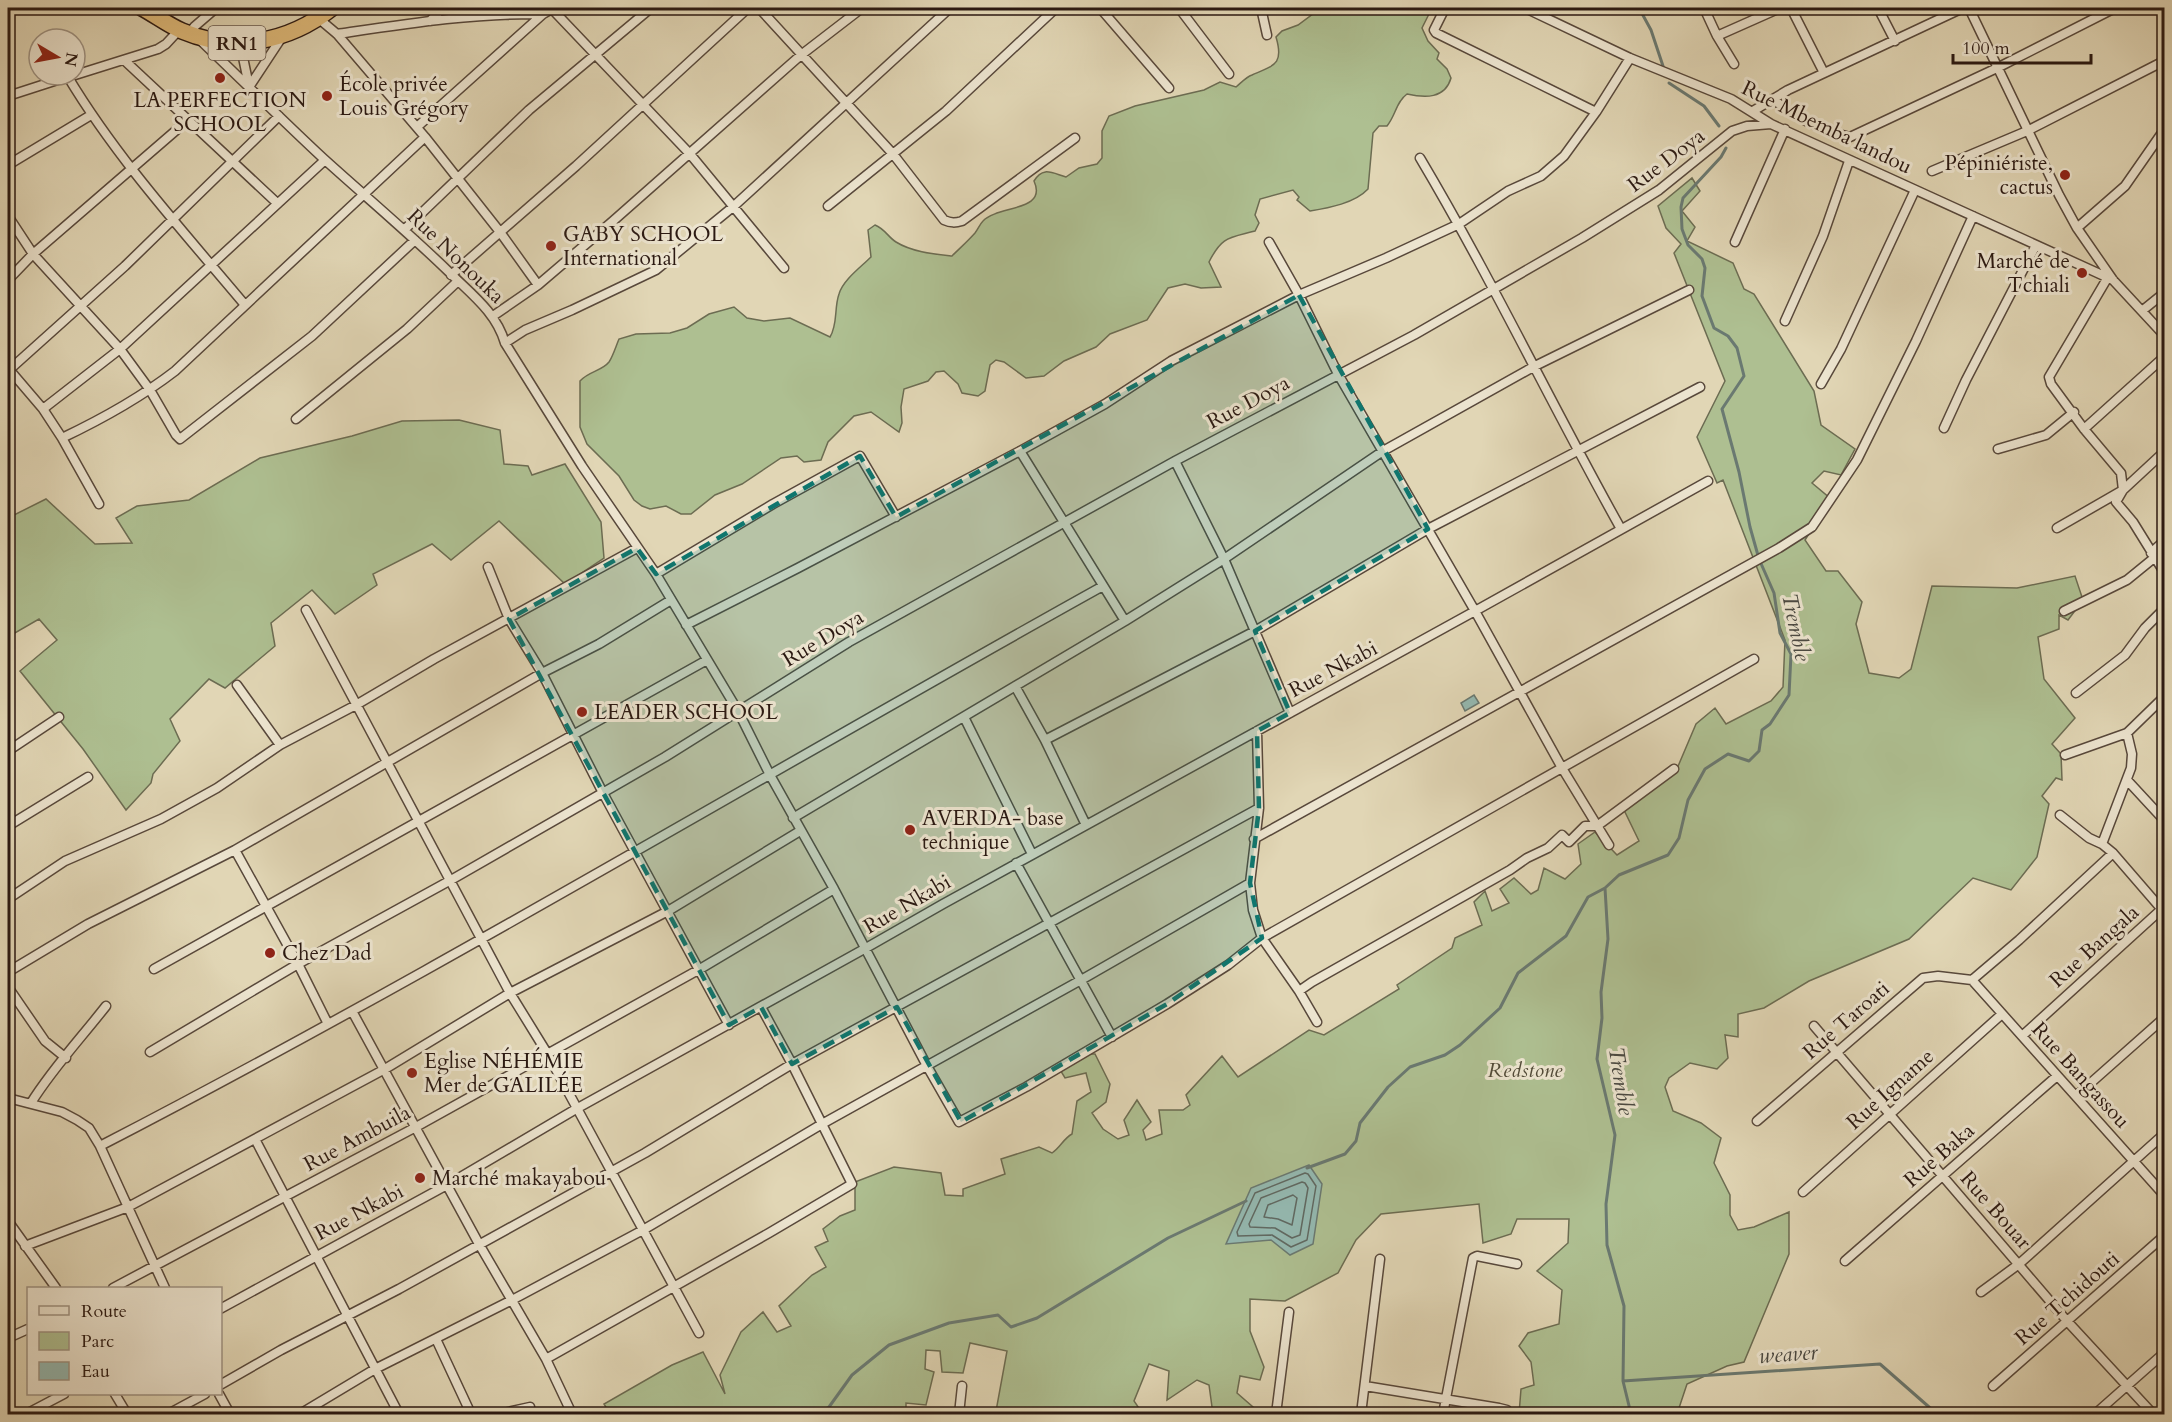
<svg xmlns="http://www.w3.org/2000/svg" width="2172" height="1422" viewBox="0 0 2172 1422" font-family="Cardo,serif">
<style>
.green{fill:#aebf91;stroke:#6c6c52;stroke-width:1.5}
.water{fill:#94b9b1;stroke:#6a7971;stroke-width:1.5}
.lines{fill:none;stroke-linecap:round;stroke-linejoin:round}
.shore{stroke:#606962;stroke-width:1.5}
.stream{stroke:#6a7971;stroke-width:3}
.street-casing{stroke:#58483b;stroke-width:11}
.highway-casing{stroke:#2b1912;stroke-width:18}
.street{stroke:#ece4cf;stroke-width:8}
.highway{stroke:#e0bb7a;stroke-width:15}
.marked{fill:#0f766e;fill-opacity:0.2;stroke:#0f766e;stroke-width:4.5;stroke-dasharray:12 8;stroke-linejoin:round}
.poi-dot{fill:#8f2418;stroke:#ece4cf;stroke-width:2}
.labels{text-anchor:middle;stroke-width:6;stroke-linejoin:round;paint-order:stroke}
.shield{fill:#ece4cf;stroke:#65564b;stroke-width:1.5}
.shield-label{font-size:20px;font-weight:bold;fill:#2b1912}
.poi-label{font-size:21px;fill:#2b1912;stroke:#ece4cf;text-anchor:start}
.street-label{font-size:21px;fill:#2b1912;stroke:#ece4cf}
.park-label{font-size:21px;font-style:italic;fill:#524b38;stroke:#ece4cf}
.water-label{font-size:22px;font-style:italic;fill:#4a4942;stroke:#ece4cf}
</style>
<rect width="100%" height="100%" fill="#e1d6b5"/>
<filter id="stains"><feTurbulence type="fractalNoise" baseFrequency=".00333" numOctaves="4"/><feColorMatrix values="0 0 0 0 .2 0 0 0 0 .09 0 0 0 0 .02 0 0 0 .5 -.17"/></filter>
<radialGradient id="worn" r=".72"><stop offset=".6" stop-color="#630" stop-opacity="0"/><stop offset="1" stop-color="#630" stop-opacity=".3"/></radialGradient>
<path class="green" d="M1321 8H1377L1388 10 1419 8 1430 12 1422 28 1428 41 1439 53 1437 59 1447 69 1451 78C1445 99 1425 98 1407 94 1396 102 1396 115 1387 126H1379L1373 133 1368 189C1355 203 1329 208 1310 211L1297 200 1299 197 1293 190 1260 199 1255 215 1259 223 1255 231C1229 238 1222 236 1209 262L1221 287 1201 288 1185 284 1168 288 1147 320 1110 334 1096 347 1064 361 1044 376 1026 378 1004 362 996 360 990 365 985 391 978 396 962 393 958 384 944 371 936 372 928 381 904 389 901 407 902 423 899 432 871 412 854 416 828 442 821 460 804 462 797 456 781 458 742 484 715 495 691 514H681L666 506 650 509 642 506 634 500 619 476 587 444 580 427V381C589 371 602 371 609 362 613 356 616 346 619 339L636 334 670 333 687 328 709 314 734 307 747 318 764 321 790 318 830 337C838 324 834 308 839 294 843 280 861 267 871 257L868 230 875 225C885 229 888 237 896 242 912 252 934 254 952 256 960 248 968 241 975 233 978 229 980 224 983 221 998 205 1048 212 1034 181 1043 166 1052 173 1066 177L1079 168 1097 164 1102 158V131L1109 116 1135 106 1204 90 1220 82 1236 87C1241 83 1246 77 1252 75 1275 65 1284 64 1276 37L1282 31 1298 25Z
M1692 178 1700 191 1682 211 1695 227 1687 241 1733 263 1744 289 1754 294 1814 391 1821 425 1855 449 1841 475 1824 471 1812 483 1831 499 1805 540 1826 571H1838L1862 602 1856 624 1869 673 1899 678 1911 669 1932 586 2017 588 2075 576 2083 600 2068 620 2059 615V629L2038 637 2044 679 2075 718 2052 744 2061 754 2062 780 2056 778 2042 796 2049 804 2037 857 2011 890 1973 878 1909 939 1809 981 1764 1008 1738 1014V1037L1725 1035 1728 1058 1717 1069 1690 1063 1669 1078 1665 1087 1673 1111 1701 1123 1721 1138 1714 1163 1730 1195V1215L1738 1230 1754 1227 1789 1212V1254L1744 1362 1727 1366 1687 1384 1677 1414H1519L1521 1389 1534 1385 1531 1362 1519 1346 1528 1333 1559 1324 1562 1290 1537 1271 1568 1243 1569 1219H1517L1511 1234 1483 1243 1479 1204 1381 1214 1356 1240 1338 1273 1285 1301 1250 1299V1331L1264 1367 1260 1380 1240 1376 1237 1393 1253 1407 1250 1414H1213L1209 1385 1197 1380 1167 1400 1169 1371 1149 1364 1134 1401 1143 1414H1015L1013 1411H996L1007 1351 970 1343 963 1373 942 1372 940 1351 926 1350 925 1369 934 1372 926 1405 906 1403V1414H610L604 1404 672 1365 703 1352 725 1394 720 1375 741 1332 763 1312 777 1332 791 1326 779 1306 812 1275 826 1267 815 1247 828 1241 823 1229 840 1216 855 1210V1182L894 1167 941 1173 945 1195 963 1196V1189L1005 1174 1001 1159 1039 1147 1052 1153C1061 1147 1063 1139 1072 1134L1077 1101 1091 1092 1086 1073 1065 1078 1059 1068 1085 1054H1095L1110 1084 1106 1102 1092 1113 1103 1129 1118 1139 1129 1135 1124 1120 1137 1100 1151 1122 1143 1130 1146 1140 1162 1134 1159 1110H1183L1190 1105 1186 1095 1222 1056 1238 1077 1309 1030 1324 1035 1399 989 1397 985 1452 948 1455 938 1482 925 1474 902 1485 891 1492 911 1509 903 1500 889 1514 878 1531 894 1538 890 1544 868 1565 879 1581 864 1578 844 1595 832 1617 855 1639 841 1623 808 1676 771 1696 724 1715 708 1726 724 1771 701 1783 687 1785 640 1723 480 1717 483 1697 437 1725 381 1674 253 1681 244 1666 228 1658 206Z
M459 420 500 430 504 464 528 466 532 475 565 464 601 522 604 558 565 584 499 521 451 560 432 544 373 574 377 585 335 614 312 590 271 623 275 646 225 688 209 679 170 719 180 741 153 774 151 783 126 810 83 749 20 671 57 640 39 619 8 637V518L46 499 95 544 132 543 116 518 137 506 189 500 260 458 352 436 402 421Z"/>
<path class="water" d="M1474 695 1479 703 1465 711 1461 703Z
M1309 1165 1322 1184 1313 1244 1290 1255 1271 1240 1226 1244 1251 1188Z"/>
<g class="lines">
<path class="shore" d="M1305 1173 1308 1174 1316 1186 1307 1240 1291 1247 1272 1235 1238 1236 1237 1232 1255 1193Z
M1302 1182 1305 1183 1308 1188 1300 1235 1292 1238 1275 1228 1250 1227 1249 1224 1261 1198Z
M1293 1195 1297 1198 1292 1225 1278 1219 1264 1217 1268 1205Z"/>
<path class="stream" d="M1639 8 1651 30 1664 69
M1669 83 1704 106 1719 126
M1307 1168 1345 1154 1356 1141 1360 1123 1388 1087 1410 1067 1445 1055 1460 1045 1500 1008 1518 973 1566 936 1588 897 1605 888
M1623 1381 1880 1364 1937 1414
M818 1414 829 1407 852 1375 889 1345 949 1323 998 1315 1011 1327 1037 1318 1168 1238 1246 1201
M1631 1414 1623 1381 1624 1306 1607 1245 1606 1204 1615 1135 1597 1059 1602 1018 1601 992 1608 939 1605 888 1619 875 1668 855 1679 838 1688 800 1705 769 1728 754 1749 761 1759 751 1762 730 1770 724 1789 695 1791 654 1780 633 1774 593 1759 559 1750 527 1739 472 1722 409 1744 376 1737 348 1728 336 1714 328 1702 296 1705 268 1702 259 1688 245 1682 229 1681 207 1683 198 1721 157 1726 148"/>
<defs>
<path id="street" d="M551 8 690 154 784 268
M759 8 893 154 944 220C951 223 955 223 962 221L1075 138
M1100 8 1169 88
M1179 8 1229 74
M1261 8 1267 35
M1445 8 1434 30 1436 33 1596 112
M1525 8 1630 58 1731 99 1771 124 2113 280
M1704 8 1717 36 1734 64
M1791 8 1824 73
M1878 8 1895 41
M1969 8 2059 195 2077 228 2113 280 2164 335
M318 18 337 34 425 137 500 232 538 285
M430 21 443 8
M194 27 216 8
M337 34C405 24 474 13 543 14
M1717 36 1780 8
M199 39C241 79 282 120 324 159 366 197 409 233 449 272 471 294 496 312 505 343L582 466 656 574 738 711 770 775 834 889 927 1066 959 1122 1026 1087 1167 1004 1228 965 1262 938 1754 659
M240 43 249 86
M124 60 277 203
M75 75 158 49 166 44 179 30
M68 77C118 160 183 231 245 305
M249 87 282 37
M8 96 73 75
M1773 99C1796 118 1820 130 1850 137L1997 68 2115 8
M1753 111 1788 90 1963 8
M417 127 543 14 552 9 566 8
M1420 158C1492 279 1552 406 1621 529
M8 165 91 115
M1932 171 2027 131 2164 61
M828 206 946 111 1056 8
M8 216 33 254 120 349 150 390 176 435 180 439 312 336 415 240
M2077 228 2125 186 2164 130
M405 229 529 110 651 8
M1269 242 1299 295 1338 374 1475 611 1562 768 1609 845
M1735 242 1785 129
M451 275 576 166 748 8
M2108 277 2049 377 2051 384 2084 429 2121 473 2123 490 2116 502 2133 522 2164 572
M8 280 33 254 188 120
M2143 310 2164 293
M493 316 538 285 613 221 801 55 862 8
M1785 321 1823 236 1849 161
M505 343 525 330 572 310 656 270 734 206 950 8
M8 368 43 409 62 438 99 504
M8 371 125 266 279 116
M1821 384 1841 349 1915 190
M43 409 120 349 325 160
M296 419 407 329 458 281
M1944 428 1966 380 2036 245
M2084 429 2164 357
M62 438C102 419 140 398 175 371L425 137
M1998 449 2046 435 2074 412
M1020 451 1125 621
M1175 461 1224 559 1290 713
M2057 528 2123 490 2164 452
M2151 553 2164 541
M488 567 509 619 542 673 603 793 729 1025
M656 574 773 504 860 456 896 517
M306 610 510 993 547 1053 699 1333
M2064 611 2127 580 2154 558
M686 625 798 568 1020 451 1105 404 1171 361 1299 295 1386 258 1459 224 1508 191 1541 176 1564 156 1596 112 1630 58
M237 685 280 745
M1015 686 1045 740 1086 825
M2076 693 2125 655 2145 628 2164 609
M964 717 1032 854
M1257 731 1259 808 1250 883 1253 910 1262 938 1299 991 1317 1022
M1045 740 1255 631 1428 529 1700 387
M8 751 59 717
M2065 755 2127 733 2164 697
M2127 780 2164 820
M2060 815 2089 838 2102 844 2113 853 2164 912
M793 818 1125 621 1224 559 1383 451 1535 366 1689 290
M8 826 88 777
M1254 839 1779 548 1812 527 1857 460 1916 341 1973 216
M2102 844 2131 768 2132 754 2127 733
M235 850 298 964 328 1024
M1016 863 1112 1037
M8 899 65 861 161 819 217 788 280 745 356 705 434 659 637 548
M154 969 707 660
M8 972 88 924 235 850 542 673 599 644 671 600
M1972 980 2164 1195
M1972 980 2019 940 2113 853
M8 987 45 1041 66 1058
M1299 991 1312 982 1510 870 1527 858 1548 848 1562 835 1569 842 1585 826H1597L1674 769
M352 1011 479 1244 546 1359 572 1414
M1814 1026 2067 1321 2153 1414
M2022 1036 2164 907
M150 1052 298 964 451 880 665 757 849 642 1175 461 1414 335 1582 238 1659 190 1732 131 1747 126 1771 124
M2076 1096 2164 1018
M8 1098 62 1112 77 1120 89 1128 100 1146 165 1288
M31 1103C52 1069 81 1038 106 1006
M1757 1121 1923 978 1938 976 1972 980
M255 1139 399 1414
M100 1146C440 970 768 772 1103 586
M1803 1192 2002 1014
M8 1221 56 1288
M25 1246 128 1207 385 1069 510 993 668 911 800 831
M1845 1261 2057 1076
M113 1288 416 1127 700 969 834 889
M1981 1292 2019 1264 2164 1134
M220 1309 447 1185 576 1109 866 948 943 904 1475 611 1708 481
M8 1338 28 1329
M436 1339 471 1414
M546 1359 769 1233 852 1184 792 1064 761 1007
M220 1385 281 1350 399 1289 645 1153 792 1064 1259 808
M1365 1386 1499 1408 1507 1410 1509 1414
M1993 1386 2164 1236
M115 1394 127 1414
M219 1394 230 1414
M26 1414 64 1394
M168 1414 205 1394
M300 1414 375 1369 512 1300 643 1230 822 1124 1081 980 1250 883
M499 1414 530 1407
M959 1414 962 1386
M1276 1414 1289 1312
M1361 1414 1380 1259
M1443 1414 1473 1258 1477 1256 1517 1264
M2095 1414 2164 1353"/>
<path id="highway" d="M142 8C155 15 168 25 182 31 234 53 289 42 332 8"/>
</defs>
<use href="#street" class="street-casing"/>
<use href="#highway" class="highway-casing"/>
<use href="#street" class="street"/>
<use href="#highway" class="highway"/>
</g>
<path class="marked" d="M1299 295 1428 529 1255 631 1290 713 1257 731 1259 808 1250 883 1262 938 1167 1004 961 1122 897 1007 792 1064 761 1007 729 1025 509 619 637 548 656 574 860 456 896 517Z"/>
<g class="poi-dot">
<circle cx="220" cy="78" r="6"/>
<circle cx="327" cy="96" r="6"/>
<circle cx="2065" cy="175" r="6"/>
<circle cx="551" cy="246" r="6"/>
<circle cx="2082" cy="273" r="6"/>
<circle cx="582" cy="712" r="6"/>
<circle cx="910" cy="830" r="6"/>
<circle cx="270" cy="953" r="6"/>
<circle cx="412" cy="1073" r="6"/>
<circle cx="420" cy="1178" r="6"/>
</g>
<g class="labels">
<rect class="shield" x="208.5" y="26" width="57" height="34" rx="4.5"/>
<g class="shield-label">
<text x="237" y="50">RN1</text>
</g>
<g class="poi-label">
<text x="339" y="91">École privée<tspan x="339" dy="24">Louis Grégory</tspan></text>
<text x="220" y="107" text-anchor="middle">LA PERFECTION<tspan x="220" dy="24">SCHOOL</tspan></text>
<text x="2053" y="170" text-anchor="end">Pépiniériste,<tspan x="2053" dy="24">cactus</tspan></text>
<text x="563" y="241">GABY SCHOOL<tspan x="563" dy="24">International</tspan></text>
<text x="2070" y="268" text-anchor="end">Marché de<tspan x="2070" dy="24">Tchiali</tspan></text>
<text x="594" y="719">LEADER SCHOOL</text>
<text x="922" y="825">AVERDA- base<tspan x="922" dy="24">technique</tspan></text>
<text x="282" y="960">Chez Dad</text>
<text x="424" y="1068">Eglise NÉHÉMIE<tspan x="424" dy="24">Mer de GALILÉE</tspan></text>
<text x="432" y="1185">Marché makayabou</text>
</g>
<g class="street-label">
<text transform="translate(1827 127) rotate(26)" y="7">Rue Mbemba landou</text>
<text transform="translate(1666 160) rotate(-37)" y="7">Rue Doya</text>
<text transform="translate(456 256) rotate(44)" y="7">Rue Nonouka</text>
<text transform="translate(1248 402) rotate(-28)" y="7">Rue Doya</text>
<text transform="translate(823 638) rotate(-31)" y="7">Rue Doya</text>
<text transform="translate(1333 669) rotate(-28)" y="7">Rue Nkabi</text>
<text transform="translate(907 904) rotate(-30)" y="7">Rue Nkabi</text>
<text transform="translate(2094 946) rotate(-42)" y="7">Rue Bangala</text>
<text transform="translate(1846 1020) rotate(-41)" y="7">Rue Taroati</text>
<text transform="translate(2081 1075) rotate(48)" y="7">Rue Bangassou</text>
<text transform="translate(1890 1089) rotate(-42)" y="7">Rue Igname</text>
<text transform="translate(357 1138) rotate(-28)" y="7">Rue Ambuila</text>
<text transform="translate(1939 1155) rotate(-41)" y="7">Rue Baka</text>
<text transform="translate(1996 1210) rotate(49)" y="7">Rue Bouar</text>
<text transform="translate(359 1212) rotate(-28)" y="7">Rue Nkabi</text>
<text transform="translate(2067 1298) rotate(-41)" y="7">Rue Tchidouti</text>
</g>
<g class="park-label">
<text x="1525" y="1077">Redstone</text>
</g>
<g class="water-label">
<text transform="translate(1797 627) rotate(78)" y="8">Tremble</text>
<text transform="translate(1622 1081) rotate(81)" y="8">Tremble</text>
<text transform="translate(1788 1353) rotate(-4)" y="8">weaver</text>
</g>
</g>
<rect width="2172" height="1422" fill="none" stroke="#e1d6b5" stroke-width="30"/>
<rect x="9" y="9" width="2154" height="1404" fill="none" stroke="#2b1912" stroke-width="3"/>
<rect x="15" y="15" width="2142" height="1392" fill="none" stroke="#2b1912" stroke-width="1.5"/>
<rect x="27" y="1287" width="195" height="108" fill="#ece4cf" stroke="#9f9383" stroke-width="1.5"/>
<rect x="39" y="1306" width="30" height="9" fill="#ece4cf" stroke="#9f9383" stroke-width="1.5"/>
<text x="81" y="1317" font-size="18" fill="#2b1912">Route</text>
<rect x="39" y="1332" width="30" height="18" fill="#aebf91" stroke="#9f9383" stroke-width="1.5"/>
<text x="81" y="1347" font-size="18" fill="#2b1912">Parc</text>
<rect x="39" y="1362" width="30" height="18" fill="#94b9b1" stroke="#9f9383" stroke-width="1.5"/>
<text x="81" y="1377" font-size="18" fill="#2b1912">Eau</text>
<g transform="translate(57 57) rotate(100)"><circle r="28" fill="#ece4cf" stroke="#9f9383" stroke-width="1.5"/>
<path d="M0-4.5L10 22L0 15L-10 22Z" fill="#8f2418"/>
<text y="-9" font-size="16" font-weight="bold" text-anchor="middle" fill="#2b1912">N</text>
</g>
<path d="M1953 54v9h138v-9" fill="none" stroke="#2b1912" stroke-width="3"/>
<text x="1962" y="54" font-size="18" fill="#2b1912" stroke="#ece4cf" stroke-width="4.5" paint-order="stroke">100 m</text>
<rect width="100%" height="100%" filter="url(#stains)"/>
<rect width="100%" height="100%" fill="url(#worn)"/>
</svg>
